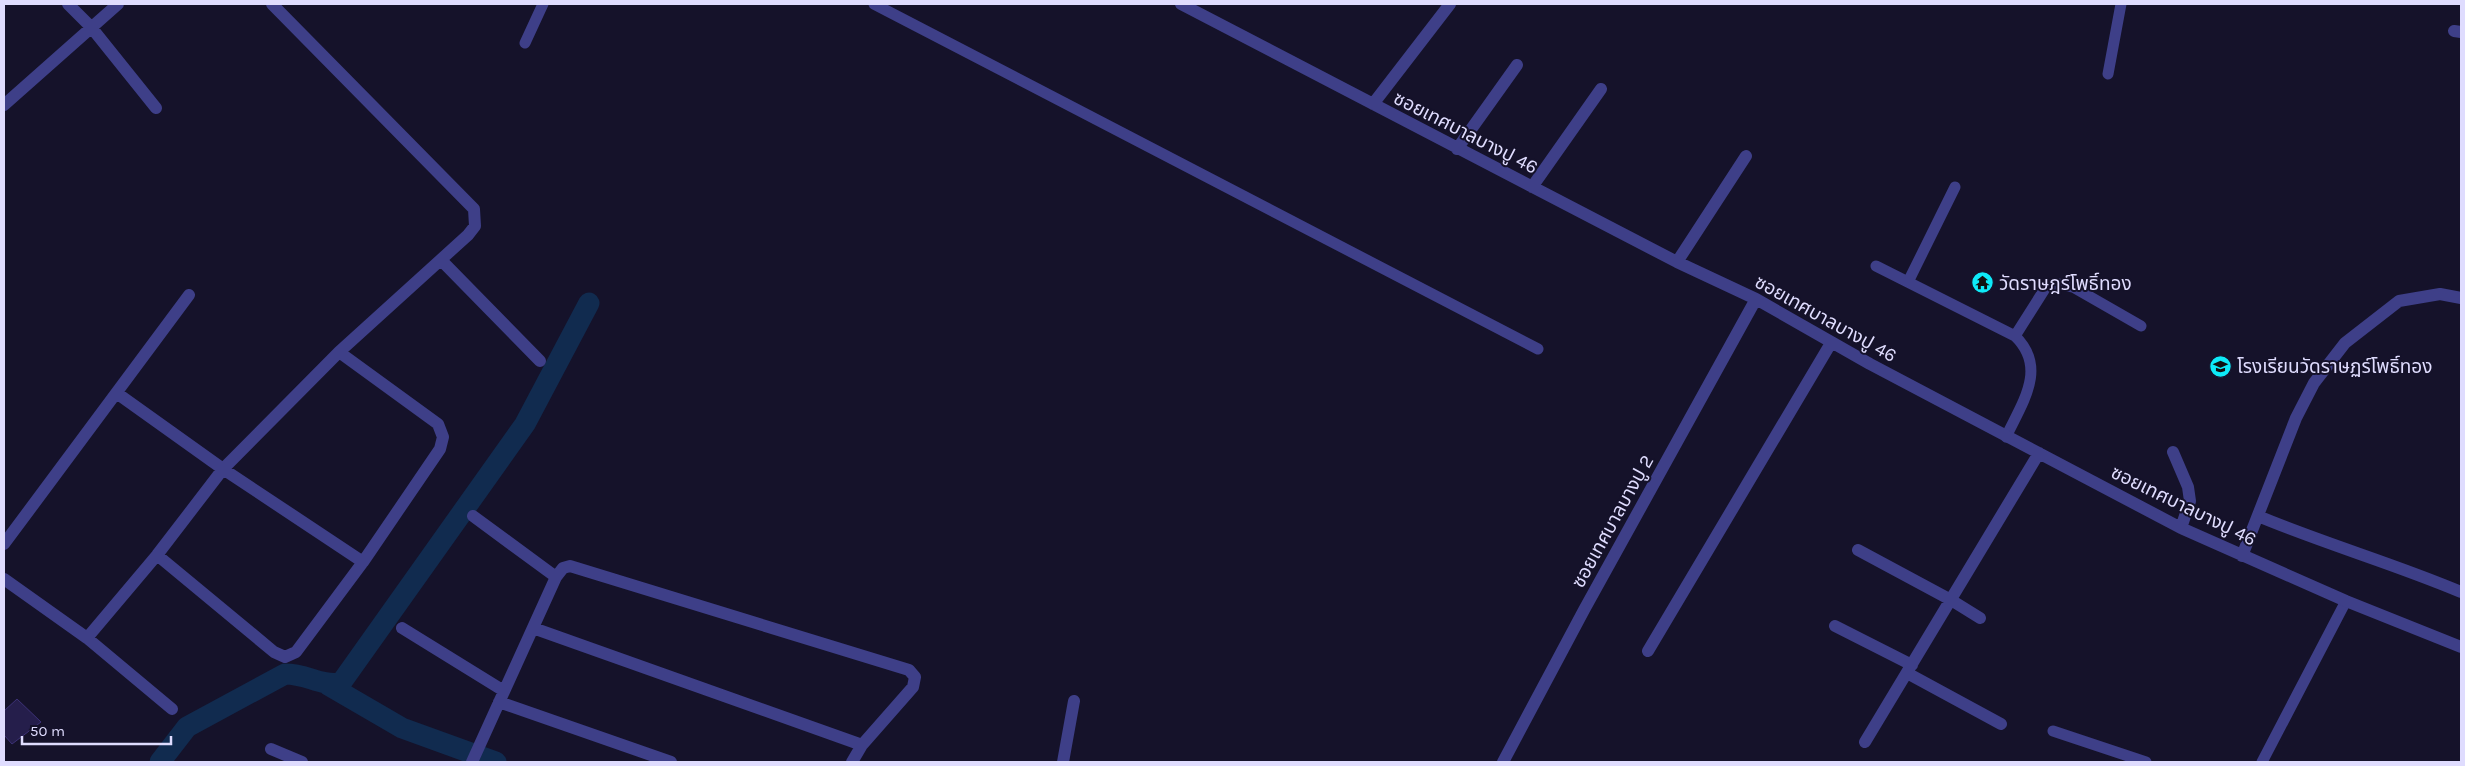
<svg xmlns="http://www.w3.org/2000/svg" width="2465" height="766" viewBox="0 0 2465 766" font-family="Karla,'Noto Sans Thai',sans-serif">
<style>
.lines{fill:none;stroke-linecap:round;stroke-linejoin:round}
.canal{stroke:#112b4f;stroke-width:21}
.building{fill:#251e4b;stroke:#3c3176}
.service{stroke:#3e3f88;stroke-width:11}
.minor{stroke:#3e3f88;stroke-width:12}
.labels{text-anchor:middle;stroke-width:4;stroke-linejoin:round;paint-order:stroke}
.street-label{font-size:19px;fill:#dfdcfe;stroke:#15122a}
.poi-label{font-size:19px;fill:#dfdcfe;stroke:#15122a;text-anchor:start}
</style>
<rect width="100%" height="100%" fill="#15122a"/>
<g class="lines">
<path class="canal" d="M328 685 402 728 496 762
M160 762 187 727 285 674C308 674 319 686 341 683L525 424 589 303"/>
</g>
<path class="building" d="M17 699 41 722 12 744 4 735V711Z"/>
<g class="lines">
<path class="service" d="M874 4 1538 349
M525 43 543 4
M2108 74 2121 4
M1876 266 2015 336C2048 368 2022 403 2006 437
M1908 282 1955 187
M2015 336 2046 287 2058 284 2073 287 2141 326
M2053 731 2146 762
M2262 762 2346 601"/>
<path class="minor" d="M68 4 91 27 156 108
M1181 4 1677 262 1756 299 1870 364 2181 528 2346 601 2461 647
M2454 31 2461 32
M1373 104 1450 4
M4 105 118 4
M1457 149 1517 65
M1532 187 1601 89
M441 260 540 361
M1677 262 1746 156
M118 394 223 469 363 562 440 449 443 437 438 424 339 352 468 235 475 226 474 209 272 4
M2173 452 2188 487 2190 501 2181 528
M473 516 556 577
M2258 516C2325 544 2395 564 2461 592
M4 544 189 295
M1858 550 1951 600 1980 618
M157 555 274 652 285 657 296 652 363 562
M2242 556 2296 418 2314 383 2345 343 2399 301 2440 294 2461 298
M4 579 87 638 157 555 223 469 339 352
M1835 626 1912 665
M402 628 504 691
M533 628 862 745
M87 638 172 709
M1648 651 1831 343
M1907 673 2001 724
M499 702 671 762
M1865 742 2039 453
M271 749 302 762
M472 762 556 577 563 568 570 566 909 670 915 677 913 687 862 745 852 762
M1063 762 1074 701
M1503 762 1584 610 1756 299"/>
</g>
<defs>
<symbol id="temple-disc" viewBox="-11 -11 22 22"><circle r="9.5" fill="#0eeaf8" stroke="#15122a"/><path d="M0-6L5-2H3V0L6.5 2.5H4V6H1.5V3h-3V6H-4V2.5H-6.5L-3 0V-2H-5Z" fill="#111"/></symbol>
<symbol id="school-disc" viewBox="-11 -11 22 22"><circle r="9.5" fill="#0eeaf8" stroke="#15122a"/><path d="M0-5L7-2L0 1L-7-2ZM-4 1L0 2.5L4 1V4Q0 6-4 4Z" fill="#111"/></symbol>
</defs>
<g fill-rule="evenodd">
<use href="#temple-disc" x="1970" y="270" width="25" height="25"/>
<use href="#school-disc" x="2208" y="354" width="25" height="25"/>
</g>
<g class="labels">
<g class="street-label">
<text transform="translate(1466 132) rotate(27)" y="7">ซอยเทศบาลบางปู 46</text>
<text transform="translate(1826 318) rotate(29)" y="7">ซอยเทศบาลบางปู 46</text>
<text transform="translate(2184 505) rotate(26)" y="7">ซอยเทศบาลบางปู 46</text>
<text transform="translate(1612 521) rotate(-61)" y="7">ซอยเทศบาลบางปู 2</text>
</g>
<g class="poi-label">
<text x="1999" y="290">วัดราษฎร์โพธิ์ทอง</text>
<text x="2237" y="373">โรงเรียนวัดราษฏร์โพธิ์ทอง</text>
</g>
</g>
<rect width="2465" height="766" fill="none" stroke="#dfdcfe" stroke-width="10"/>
<path d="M22 736v8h149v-8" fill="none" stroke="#dfdcfe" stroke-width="2.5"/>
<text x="30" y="736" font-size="15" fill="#dfdcfe" stroke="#15122a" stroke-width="4" paint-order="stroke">50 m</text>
</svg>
